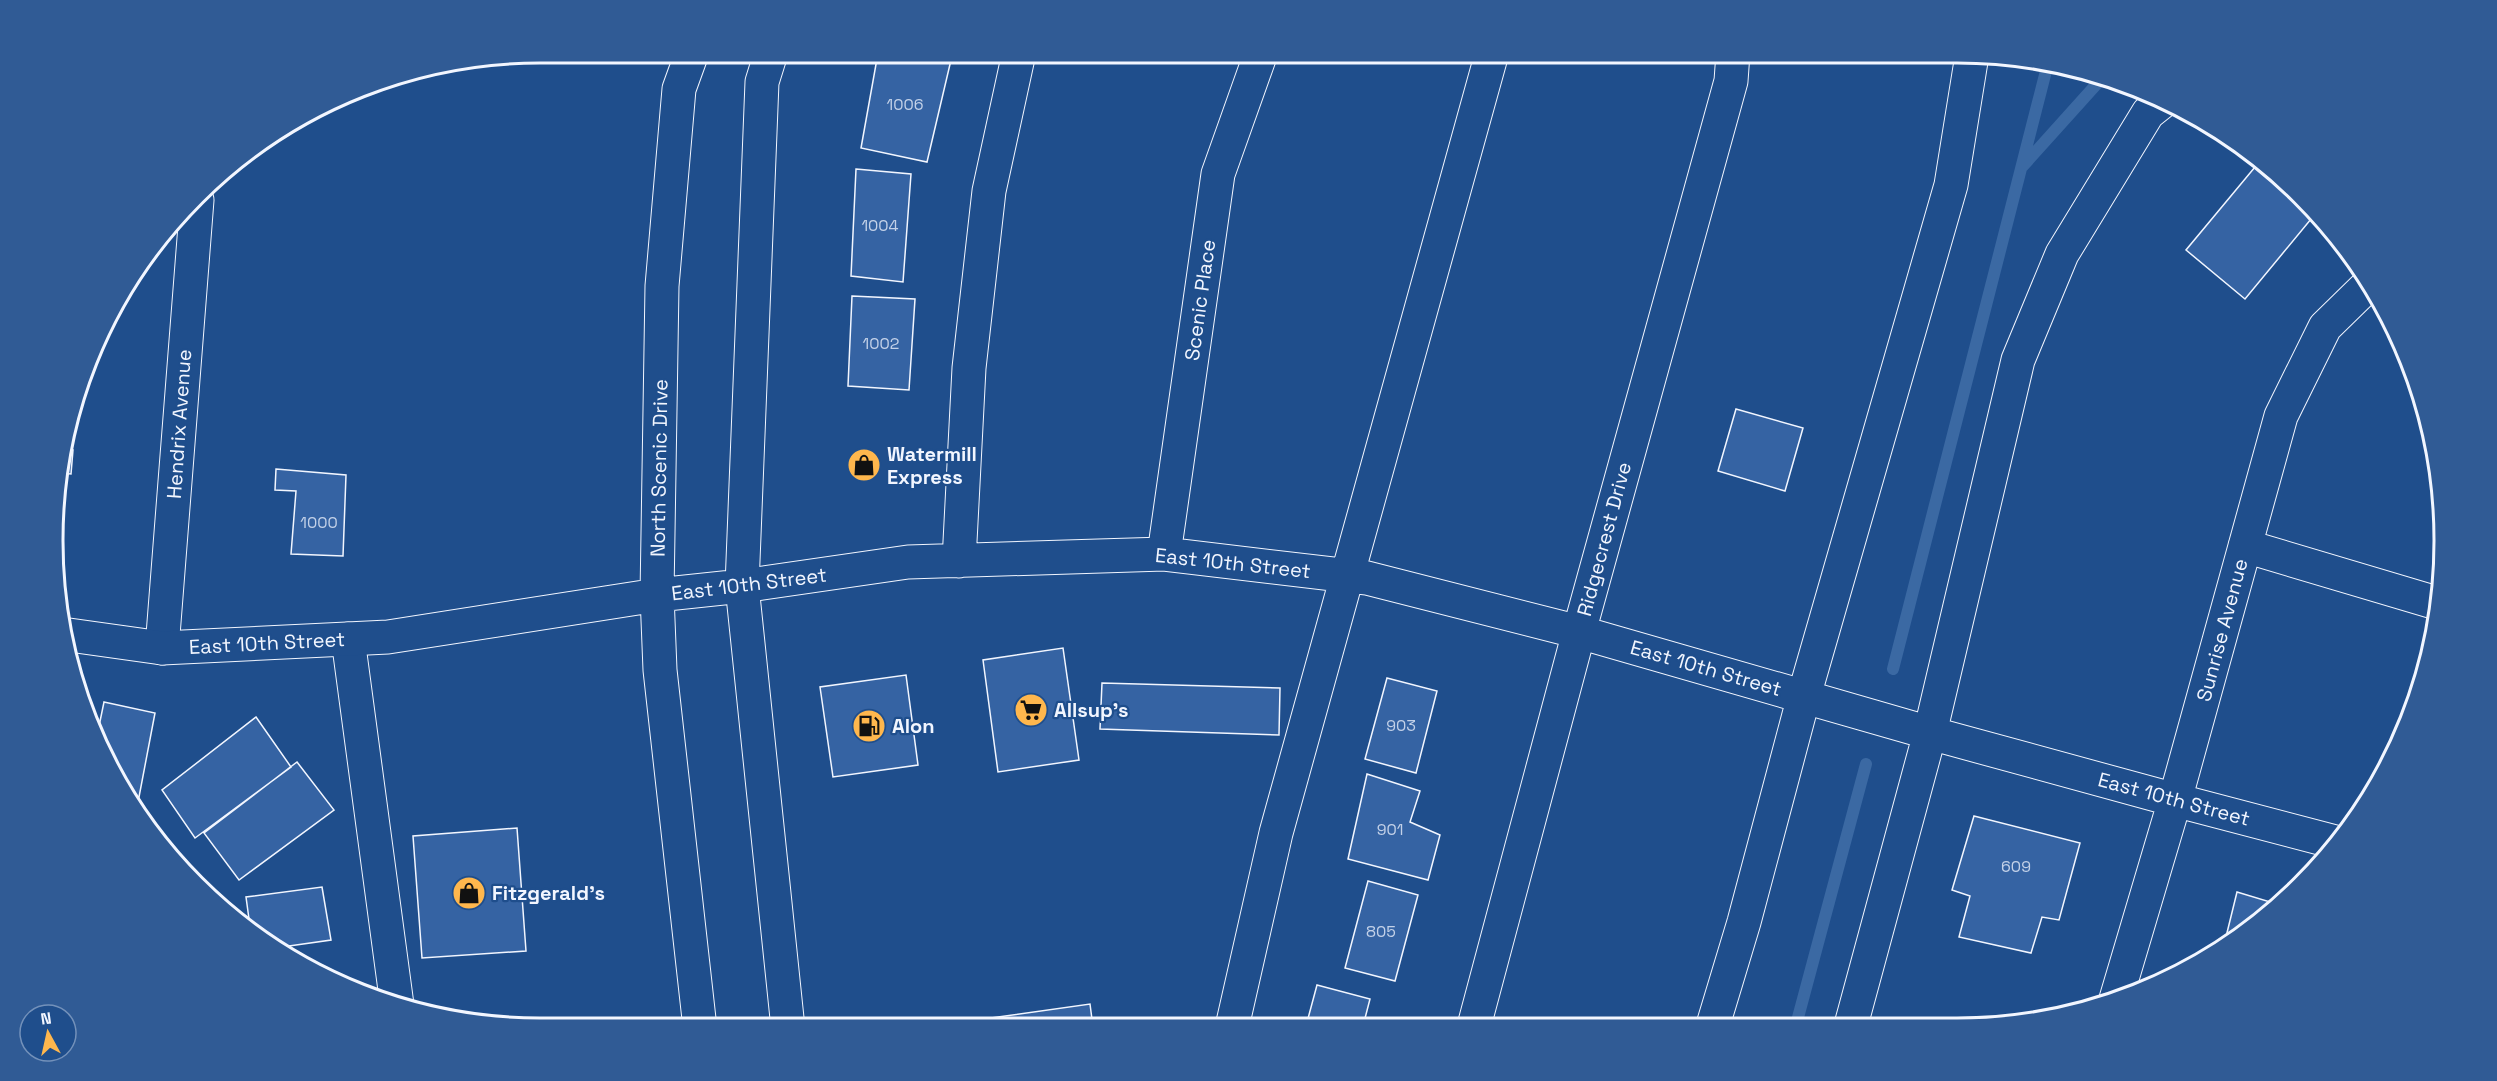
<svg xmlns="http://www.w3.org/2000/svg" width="2497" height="1081" viewBox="0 0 2497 1081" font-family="'Space Grotesk',sans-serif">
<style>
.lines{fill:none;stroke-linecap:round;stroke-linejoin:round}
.stream{stroke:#3b69a3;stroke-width:12}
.building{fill:#3563a3;stroke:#f2f6ff;stroke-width:1.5}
.minor-casing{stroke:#f2f6ff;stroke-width:35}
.major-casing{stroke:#f2f6ff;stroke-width:35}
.minor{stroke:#1f4e8c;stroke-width:33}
.major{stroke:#1f4e8c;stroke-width:33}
.labels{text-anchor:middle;stroke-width:4.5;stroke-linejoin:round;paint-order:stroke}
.number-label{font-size:16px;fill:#c3d1e8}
.street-label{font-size:20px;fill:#f2f6ff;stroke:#1f4e8c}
.poi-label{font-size:20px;font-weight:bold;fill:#f2f6ff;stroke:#1f4e8c;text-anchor:start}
.rim{fill:none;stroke:#f2f6ff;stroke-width:3}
</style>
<rect width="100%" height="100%" fill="#1f4e8c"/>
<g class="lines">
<path class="stream" d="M2022 167 2103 77
M1893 669 2047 67
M1796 1025 1866 764"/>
</g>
<path class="building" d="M878 53H925L951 60 927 162 861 148Z
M2260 161 2279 174 2316 213 2245 299 2186 250Z
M856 169 911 174 903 282 851 276Z
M852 296 915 299 909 390 848 386Z
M1736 409 1803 428 1785 491 1718 471Z
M61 449 73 450 71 474 59 473 57 499Z
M865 450 879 468 864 480 849 462Z
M276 469 346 475 343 556 291 554 296 491 275 490Z
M1063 648 1079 760 998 772 983 660Z
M906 675 918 765 833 777 820 687Z
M1387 678 1437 691 1416 773 1365 759Z
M1102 683 1280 688 1279 735 1100 729Z
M104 702 155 713 139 797 126 794 118 785 98 731Z
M256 717 291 767 195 838 162 790Z
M297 762 334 810 239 880 204 833Z
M1367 774 1420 791 1410 822 1440 835 1428 880 1348 859Z
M1974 816 2080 843 2059 920 2042 917 2031 953 1959 937 1970 896 1952 890Z
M517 828 526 951 422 958 413 836Z
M1368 881 1418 895 1395 981 1345 968Z
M322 887 331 940 275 948 237 920 249 919 246 897Z
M2237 892 2277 904 2254 927 2224 945Z
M1317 985 1370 999 1363 1026H1306Z
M1090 1004 1093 1027H955V1023Z"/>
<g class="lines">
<defs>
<path id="minor" d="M2245 546 2440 604
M1164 554 1218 174 1261 53
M959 561 969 368 989 191 1019 53
M742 586 908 562 1164 554 1367 578 1579 632 1930 733 2175 800 2339 843
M348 639 397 1005
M162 648 197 200
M2116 999 2175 800 2281 416 2325 327 2369 284
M1713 1025 1744 922 1804 696 1951 185 1972 55
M1851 1025 1930 733 2018 360 2062 254 2148 113 2163 101
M1474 1026 1579 632 1731 81 1733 53
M1232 1027 1276 833 1492 53"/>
<path id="major" d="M692 53 679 89 662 286 657 595 660 670 700 1028
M771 53 762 82 742 586 788 1028
M62 634 162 648 388 637 657 595 742 586"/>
</defs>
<use href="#minor" class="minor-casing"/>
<use href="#major" class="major-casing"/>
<use href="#minor" class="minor"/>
<use href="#major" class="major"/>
</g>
<defs>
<symbol id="shop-disc" viewBox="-11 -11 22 22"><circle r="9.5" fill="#ffb74d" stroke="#1f4e8c"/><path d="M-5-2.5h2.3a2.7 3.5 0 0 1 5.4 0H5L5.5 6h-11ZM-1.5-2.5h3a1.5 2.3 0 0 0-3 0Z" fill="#111"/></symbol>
<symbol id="supermarket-disc" viewBox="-11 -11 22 22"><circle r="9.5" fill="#ffb74d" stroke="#1f4e8c"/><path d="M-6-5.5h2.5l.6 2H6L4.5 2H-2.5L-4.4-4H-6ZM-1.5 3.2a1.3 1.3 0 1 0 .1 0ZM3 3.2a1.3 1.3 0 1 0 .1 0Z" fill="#111"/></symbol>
<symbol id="fuel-disc" viewBox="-11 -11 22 22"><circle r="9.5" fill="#ffb74d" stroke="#1f4e8c"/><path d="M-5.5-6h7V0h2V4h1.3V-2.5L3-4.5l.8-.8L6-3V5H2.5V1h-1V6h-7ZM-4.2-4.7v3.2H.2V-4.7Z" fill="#111"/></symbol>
</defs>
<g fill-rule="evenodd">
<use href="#shop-disc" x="845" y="446" width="38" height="38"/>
<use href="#supermarket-disc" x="1012" y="691" width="38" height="38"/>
<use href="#fuel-disc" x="850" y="707" width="38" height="38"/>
<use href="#shop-disc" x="450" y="874" width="38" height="38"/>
</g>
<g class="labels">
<g class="number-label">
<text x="905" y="110">1006</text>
<text x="880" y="231">1004</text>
<text x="881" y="349">1002</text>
<text x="319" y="528">1000</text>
<text x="1401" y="731">903</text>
<text x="1390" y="835">901</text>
<text x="2016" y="872">609</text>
<text x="1381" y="937">805</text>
</g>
<g class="street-label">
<text transform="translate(1200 300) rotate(-82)" y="7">Scenic Place</text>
<text transform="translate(179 424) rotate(-86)" y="7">Hendrix Avenue</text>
<text transform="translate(659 468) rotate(-89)" y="7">North Scenic Drive</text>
<text transform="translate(1604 539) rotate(-75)" y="7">Ridgecrest Drive</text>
<text transform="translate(1233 563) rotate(6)" y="7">East 10th Street</text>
<text transform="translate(749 584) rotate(-7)" y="7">East 10th Street</text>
<text transform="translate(2222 630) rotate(-75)" y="7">Sunrise Avenue</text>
<text transform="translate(267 643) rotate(-3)" y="7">East 10th Street</text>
<text transform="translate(1706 668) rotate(16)" y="7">East 10th Street</text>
<text transform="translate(2174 799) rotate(15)" y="7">East 10th Street</text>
</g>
<g class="poi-label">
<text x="887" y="461">Watermill<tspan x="887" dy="23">Express</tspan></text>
<text x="1054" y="717">Allsup's</text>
<text x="892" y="733">Alon</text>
<text x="492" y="900">Fitzgerald's</text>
</g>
</g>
<path d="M0 0H2497V1081H0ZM540 63H1957A477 477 0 0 1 2434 540V541A477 477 0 0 1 1957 1018H540A477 477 0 0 1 63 541V540A477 477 0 0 1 540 63Z" fill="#305b95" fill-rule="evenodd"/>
<path class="rim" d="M540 63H1957A477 477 0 0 1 2434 540V541A477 477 0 0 1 1957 1018H540A477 477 0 0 1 63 541V540A477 477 0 0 1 540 63Z"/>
<g transform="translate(48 1033) rotate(352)"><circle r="28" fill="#1f4e8c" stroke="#7391ba" stroke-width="1.5"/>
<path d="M0-4.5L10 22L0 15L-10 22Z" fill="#ffb74d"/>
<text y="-9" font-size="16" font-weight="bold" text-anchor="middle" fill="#f2f6ff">N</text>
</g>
</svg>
